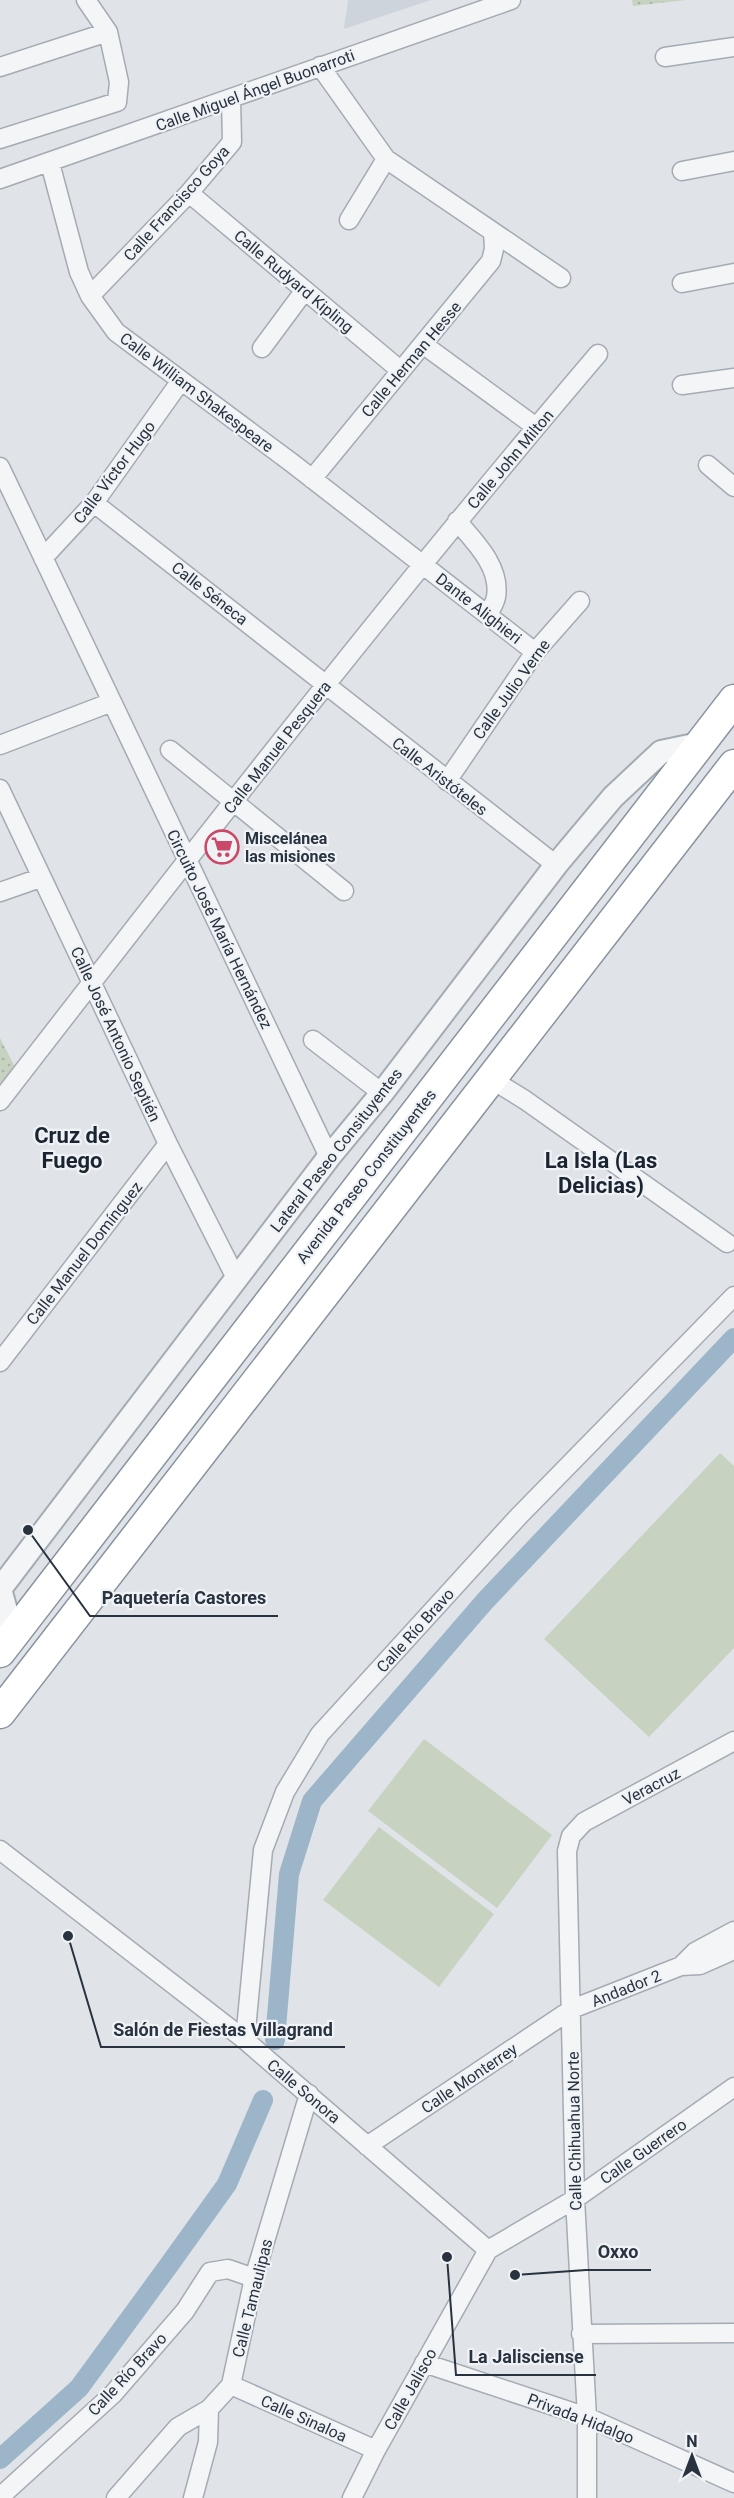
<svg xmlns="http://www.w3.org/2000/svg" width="734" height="2498" viewBox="0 0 734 2498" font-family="Roboto,sans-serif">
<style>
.built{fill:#ced4db}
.green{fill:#c7d2c1}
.park{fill:url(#park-dots)}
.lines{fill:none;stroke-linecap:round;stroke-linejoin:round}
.canal{stroke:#9cb5c8;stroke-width:20}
.minor-casing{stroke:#a5abb3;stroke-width:21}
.tertiary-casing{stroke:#a5abb3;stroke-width:26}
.trunk-casing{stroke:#88939f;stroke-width:33}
.minor{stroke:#f3f5f7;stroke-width:18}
.tertiary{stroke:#f3f5f7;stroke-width:22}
.trunk{stroke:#fff;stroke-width:30}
.labels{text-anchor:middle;stroke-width:4.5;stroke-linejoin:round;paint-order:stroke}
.street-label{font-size:16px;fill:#293340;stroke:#f0f3f6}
.poi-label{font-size:16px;font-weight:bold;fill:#293340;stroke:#f0f3f6;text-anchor:start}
.district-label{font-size:22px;font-weight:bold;fill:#1b2431;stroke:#f0f3f6}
.leader{fill:none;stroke:#293340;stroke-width:2}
.callout-dot{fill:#293340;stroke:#f0f3f6;stroke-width:2}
.callout-label{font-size:18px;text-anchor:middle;font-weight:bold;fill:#293340;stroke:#f0f3f6;stroke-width:4.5;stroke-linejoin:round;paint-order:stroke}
</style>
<defs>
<pattern id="park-dots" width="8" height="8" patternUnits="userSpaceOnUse" patternTransform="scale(1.5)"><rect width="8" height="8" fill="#c7d2c1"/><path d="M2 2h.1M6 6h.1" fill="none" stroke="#abb5a7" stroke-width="1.8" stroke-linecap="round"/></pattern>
</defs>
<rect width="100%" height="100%" fill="#e0e4e9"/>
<path class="built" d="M348 0H431L344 29Z"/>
<path class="green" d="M720 1453 734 1466V1648L649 1737 544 1639Z
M424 1739 552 1835 497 1908 368 1811Z
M379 1827 494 1914 439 1987 323 1900Z"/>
<path class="park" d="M632 0H686L633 6Z
M0 1038 18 1073 0 1095Z"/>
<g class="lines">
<path class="canal" d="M275 2040 289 1874 312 1801 485 1601 734 1338
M0 2459 79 2388 169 2265 227 2184 263 2100"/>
<defs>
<path id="minor" d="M665 57 734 47
M320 66 386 159 561 278
M0 67 108 32
M0 139 117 102 119 82 108 32 86 0
M50 163 79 272 90 296 116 332 292 463 535 652
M682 171 734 161
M0 179 511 0
M189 193 400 370
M349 220 386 159
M682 283 734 273
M90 296 189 193 232 142 231 99
M424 345 536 427
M262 348 305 290
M682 385 734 378
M708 465 734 487
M0 467 329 1157
M312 479 491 261 494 249 493 232
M94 503 556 865
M457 521C475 542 501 567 496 597 495 603 490 610 488 615
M43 558 94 503 180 382
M0 745 112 702
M170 750 344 891
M447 781 535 652 580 601
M0 789 168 1144 236 1278
M0 892 40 878
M313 1040 382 1093
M491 1079 525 1100 727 1243
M0 1101C195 849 391 597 598 354
M0 1362 168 1144
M0 1850 245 2040 488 2250
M681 1966 695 1952 734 1931
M245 2040 263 1850 285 1792 320 1734 518 1517 734 1296
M367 2146 572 2009 681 1966 700 1965 734 1950
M488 2250 575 2199 734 2087
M581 2334 734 2333
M424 2363 587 2417 734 2483
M231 2385 376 2450
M0 2497 113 2394 185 2311 210 2272 228 2269 254 2278
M116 2498 178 2427 209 2409
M193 2498 208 2442 209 2409 231 2385 254 2278 309 2094
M352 2498 376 2450 488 2250
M587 2498V2417L575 2199 567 1851 571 1836 584 1822 734 1741"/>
<path id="tertiary" d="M13 1636 0 1589 329 1157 382 1093 556 865 613 797 661 752 699 744"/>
<path id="trunk" d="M0 1652 734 700
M0 1713 734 765"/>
</defs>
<use href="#minor" class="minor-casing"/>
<use href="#tertiary" class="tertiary-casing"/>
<use href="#trunk" class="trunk-casing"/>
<use href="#minor" class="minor"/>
<use href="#tertiary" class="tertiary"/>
<use href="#trunk" class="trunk"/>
</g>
<defs>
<symbol id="supermarket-ring" viewBox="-11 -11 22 22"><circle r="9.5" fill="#f0f3f6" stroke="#cb4868" stroke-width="1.5"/><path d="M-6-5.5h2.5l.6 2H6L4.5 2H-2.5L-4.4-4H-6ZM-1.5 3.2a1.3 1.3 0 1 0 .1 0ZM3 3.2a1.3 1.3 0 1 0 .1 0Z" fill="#cb4868"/></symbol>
</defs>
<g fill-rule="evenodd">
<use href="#supermarket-ring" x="203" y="828" width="38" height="38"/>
</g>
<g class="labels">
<g class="street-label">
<text transform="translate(255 90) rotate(-20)" y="6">Calle Miguel Ángel Buonarroti</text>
<text transform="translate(176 203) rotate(-48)" y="6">Calle Francisco Goya</text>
<text transform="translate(294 281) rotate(40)" y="6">Calle Rudyard Kipling</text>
<text transform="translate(411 359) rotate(-50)" y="6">Calle Herman Hesse</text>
<text transform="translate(197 392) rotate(37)" y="6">Calle William Shakespeare</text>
<text transform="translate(510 459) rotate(-50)" y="6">Calle John Milton</text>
<text transform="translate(114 472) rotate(-53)" y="6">Calle Víctor Hugo</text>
<text transform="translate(210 593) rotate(38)" y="6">Calle Séneca</text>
<text transform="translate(479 608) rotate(38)" y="6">Dante Alighieri</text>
<text transform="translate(511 689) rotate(-54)" y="6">Calle Julio Verne</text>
<text transform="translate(277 747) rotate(-52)" y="6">Calle Manuel Pesquera</text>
<text transform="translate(440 776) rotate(38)" y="6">Calle Aristóteles</text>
<text transform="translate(220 929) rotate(64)" y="6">Circuito José María Hernández</text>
<text transform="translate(116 1034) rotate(65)" y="6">Calle José Antonio Septién</text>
<text transform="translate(336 1150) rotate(-52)" y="6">Lateral Paseo Consituyentes</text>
<text transform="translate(366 1176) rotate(-52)" y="6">Avenida Paseo Constituyentes</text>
<text transform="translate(84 1253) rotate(-52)" y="6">Calle Manuel Domínguez</text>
<text transform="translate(415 1630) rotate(-48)" y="6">Calle Río Bravo</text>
<text transform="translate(651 1786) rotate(-28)" y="6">Veracruz</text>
<text transform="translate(626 1988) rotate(-22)" y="6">Andador 2</text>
<text transform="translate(469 2078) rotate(-34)" y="6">Calle Monterrey</text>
<text transform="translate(304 2091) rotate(40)" y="6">Calle Sonora</text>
<text transform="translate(574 2131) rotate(-91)" y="6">Calle Chihuahua Norte</text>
<text transform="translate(643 2151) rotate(-35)" y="6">Calle Guerrero</text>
<text transform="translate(252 2298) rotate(-76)" y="6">Calle Tamaulipas</text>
<text transform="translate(127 2374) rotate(-47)" y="6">Calle Río Bravo</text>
<text transform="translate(410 2389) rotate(-61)" y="6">Calle Jalisco</text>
<text transform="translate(304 2418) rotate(24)" y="6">Calle Sinaloa</text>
<text transform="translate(581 2418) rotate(21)" y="6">Privada Hidalgo</text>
</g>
<g class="poi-label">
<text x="245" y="844">Miscelánea<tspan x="245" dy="18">las misiones</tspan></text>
</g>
<g class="district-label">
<text x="72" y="1143">Cruz de<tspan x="72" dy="25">Fuego</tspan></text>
<text x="601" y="1168">La Isla (Las<tspan x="601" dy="25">Delicias)</tspan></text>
</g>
</g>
<path class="leader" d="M28 1530L90 1616H278M68 1936L101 2047H345M515 2275L586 2270H651M447 2257L456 2375H596"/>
<g class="callout-dot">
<circle cx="28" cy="1530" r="6"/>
<circle cx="68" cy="1936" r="6"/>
<circle cx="515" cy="2275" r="6"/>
<circle cx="447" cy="2257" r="6"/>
</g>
<g class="callout-label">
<text x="184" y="1604">Paquetería Castores</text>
<text x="223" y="2036">Salón de Fiestas Villagrand</text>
<text x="618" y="2258">Oxxo</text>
<text x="526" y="2363">La Jalisciense</text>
</g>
<g transform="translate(692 2456)" stroke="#f0f3f6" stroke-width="4.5" paint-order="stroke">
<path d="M0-4.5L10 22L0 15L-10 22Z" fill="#293340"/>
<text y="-9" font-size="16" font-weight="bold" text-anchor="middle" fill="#293340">N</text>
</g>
</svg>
